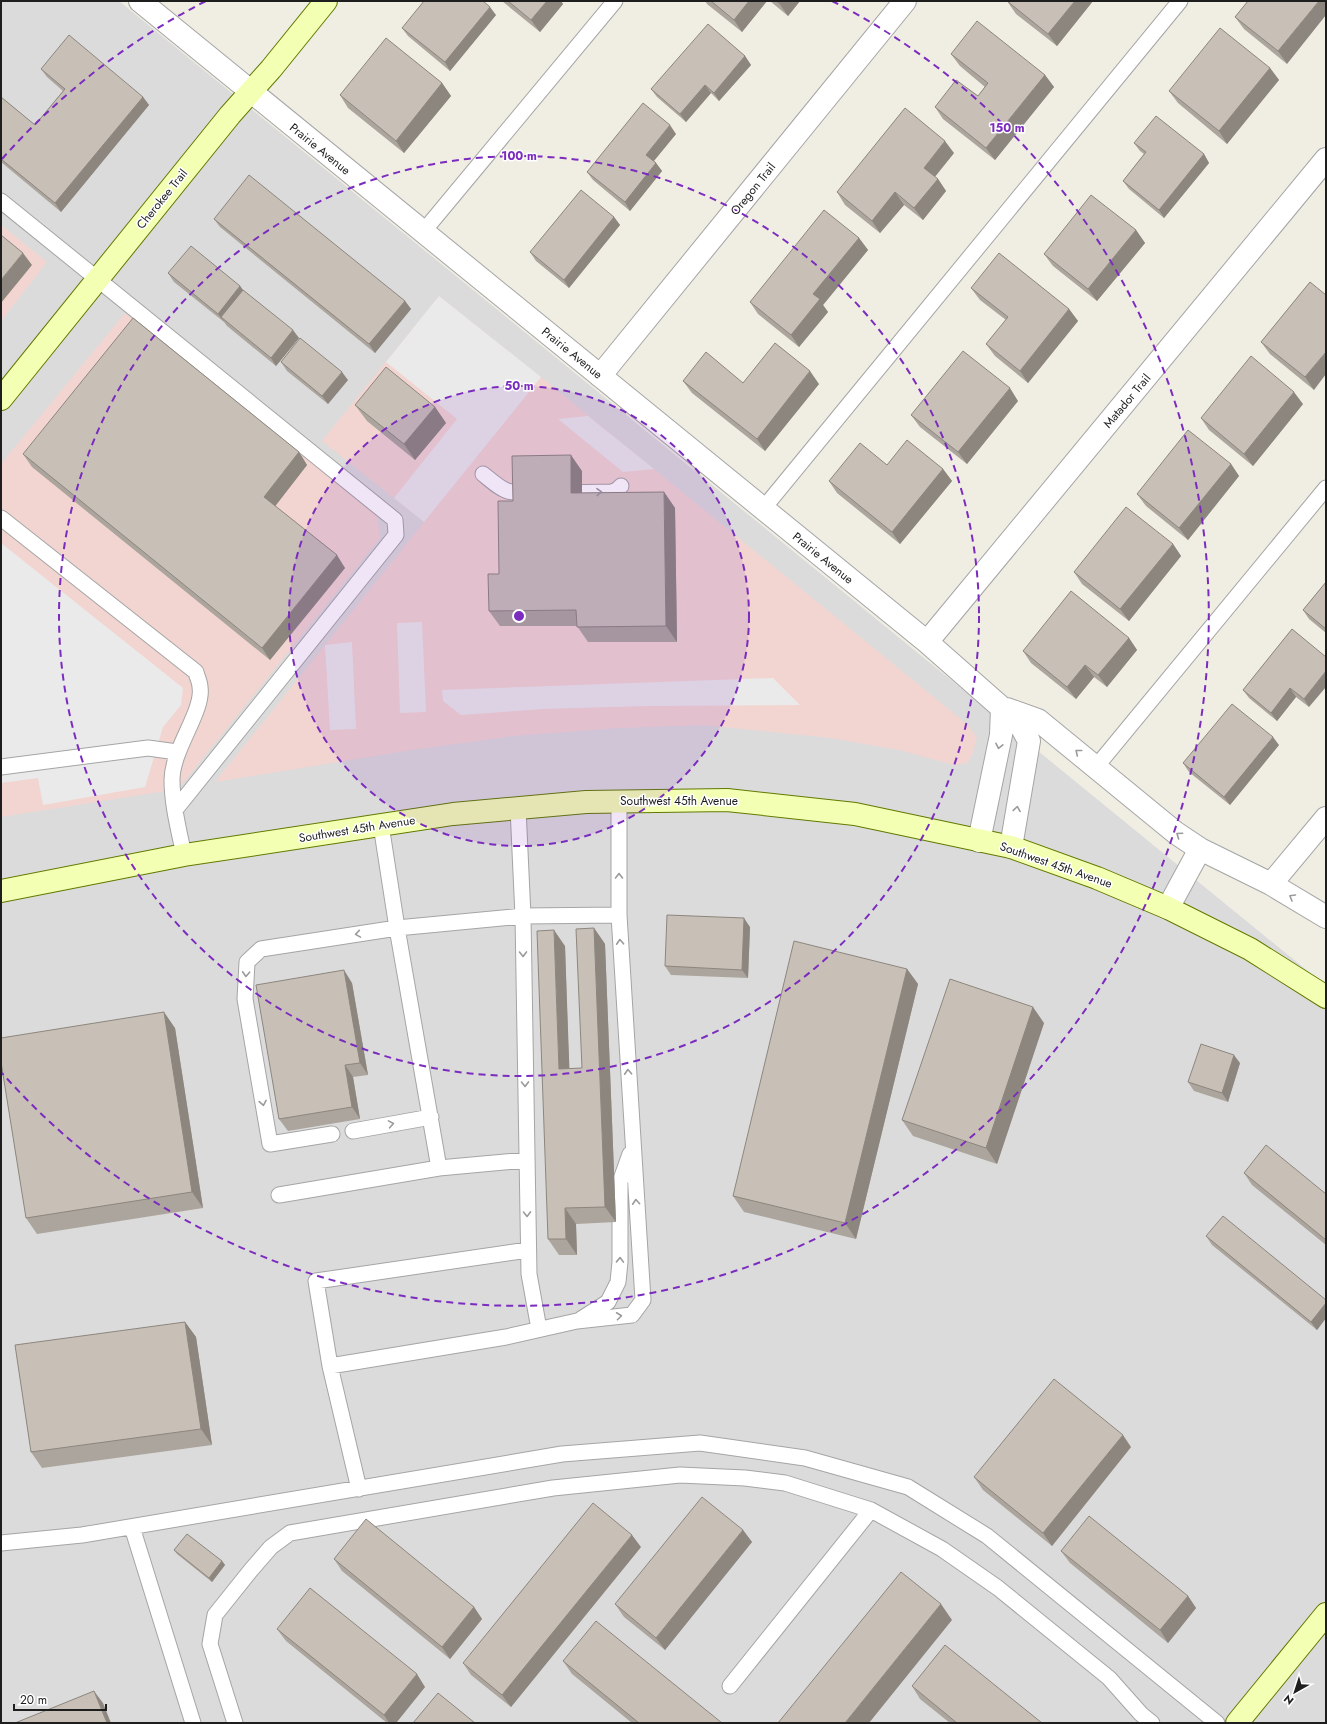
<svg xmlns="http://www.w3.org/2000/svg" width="1327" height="1724" viewBox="0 0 1327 1724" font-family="Jost,sans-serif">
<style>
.residential{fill:#dcdbdb}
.commercial{fill:#f2d5d0}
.parking{fill:#eaeaea}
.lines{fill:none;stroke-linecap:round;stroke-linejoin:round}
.lane-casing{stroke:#a5a5a5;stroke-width:17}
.street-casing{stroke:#a5a5a5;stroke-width:24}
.secondary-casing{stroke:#607a00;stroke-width:24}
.lane{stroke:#fff;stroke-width:15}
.street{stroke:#fff;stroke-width:22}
.secondary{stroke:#f3ffb2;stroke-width:22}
.wall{fill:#aca59d}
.shaded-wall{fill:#8c867f}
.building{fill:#c8c0b6;stroke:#8c867f}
.oneway{stroke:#9a9a9a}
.ring{fill:none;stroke:#7b2cbf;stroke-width:2;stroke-dasharray:7 5}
.labels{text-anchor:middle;stroke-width:3;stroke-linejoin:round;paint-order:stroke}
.street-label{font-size:12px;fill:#1e1e1e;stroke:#fff}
.centre{fill:#7b2cbf;stroke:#fff;stroke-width:2}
.ring-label{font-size:12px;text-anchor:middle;font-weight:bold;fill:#7b2cbf;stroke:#fff;stroke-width:3;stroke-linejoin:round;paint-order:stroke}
</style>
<rect width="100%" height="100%" fill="#f0ede3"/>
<path class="residential" d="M1 1H119L1326 986V1723H1Z"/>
<path class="commercial" d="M1 225 47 262 1 321Z
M439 296 541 377 968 725 977 738 972 755 967 763 954 765 899 750 831 738 704 725 618 728 513 736 405 751 215 782 424 522 322 441Z
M125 313 377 514 380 538 178 789 1 817V464Z"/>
<path class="parking" d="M439 296 541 377 424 522 394 498 457 419 386 362Z
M588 416 654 469 623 472 558 419Z
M1 543 183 688 181 705 163 727 145 787 43 805 38 778 1 783Z
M422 622 426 712 400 713 397 623Z
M352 642 356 729 330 730 325 645Z
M773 678 800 705 647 706 543 709 461 715 443 701 442 690Z"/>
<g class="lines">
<defs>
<path id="lane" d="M1 201 395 520 396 535 175 810
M423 232 615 1
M483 474C505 492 504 493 533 493
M561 493 612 492 617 490 621 486
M763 509 1180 1
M1 518 196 672C197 677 200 682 200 687 204 711 172 749 172 780 172 805 179 831 184 855
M1 767 148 748 177 752
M1096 767 1326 488
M518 808 523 916 529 1274 539 1329
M381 825 397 928 439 1168
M353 1131 431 1117
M332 1134 270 1144 245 999 247 962 261 949 397 928 523 916 619 915
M279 1195 439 1168 527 1160
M581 1319 608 1302 618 1282 620 1262V1182L630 1154
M330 1366 506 1337 577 1321 632 1315 643 1300 619 915V801
M359 1489 330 1366 316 1281 528 1250
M871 1510 942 1549 998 1588 1109 1678 1141 1714 1152 1723
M132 1527 193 1723
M1 1543 82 1535 562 1454 700 1443 805 1458 908 1487 987 1536 1217 1723
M235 1723 210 1644 215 1615 251 1570 271 1547 290 1533 553 1488 680 1475 745 1478 785 1483 871 1510 730 1686"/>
<path id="street" d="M140 1 927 642 1002 708 1022 728 1029 741 1011 847
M600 376 905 1
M927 642 1326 159
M1007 709 1038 720 1176 833 1200 849 1271 884 1326 917
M979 841 1001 735 1002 708
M1271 884 1326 818
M1168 908 1200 849"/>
<path id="secondary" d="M1 399 230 115 271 69 326 1
M1 891 184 855 453 814 586 802 727 800 855 814 1011 847 1097 878 1168 908 1250 949 1326 997
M1237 1723 1326 1614"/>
</defs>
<use href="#lane" class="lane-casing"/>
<use href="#street" class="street-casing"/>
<use href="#secondary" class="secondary-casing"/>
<use href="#lane" class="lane"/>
<use href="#street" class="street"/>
<use href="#secondary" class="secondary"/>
</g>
<path class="wall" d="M502 1H561L563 4 540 32Z
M705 1H767L742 32 707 4Z
M770 1H800L788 16Z
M1007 1H1093L1057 46 1016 14Z
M1248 1 1287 64 1244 29 1235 17Z
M496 15 450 71 408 36 402 28Z
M951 54 1045 75 1054 87 995 160 943 119 935 107 978 96 985 87 960 66Z
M745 56 751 65 719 101 711 93 686 122 657 97 651 89Z
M1270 68 1279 80 1227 144 1178 103 1169 91Z
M41 69 143 97 149 105 61 212 1 162V97L35 125 63 91 47 77Z
M442 83 451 96 404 153 348 108 340 95Z
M676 134 654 161 656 163 662 171 630 211 593 180 587 172Z
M1134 143 1204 154 1209 163 1164 218 1129 189 1123 181 1144 154 1140 151Z
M954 153 935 177 938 179 946 191 923 220 904 205 880 233 845 205 837 192Z
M614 217 620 225 569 288 536 261 530 252Z
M214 219 405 301 411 309 375 353 220 227Z
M1136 230 1145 243 1097 301 1053 266 1044 254Z
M859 238 868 250 823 305 828 312 799 347 758 314 750 302Z
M168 273 240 286 243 290 299 338 276 366 227 326 224 322 174 282Z
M1310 282 1314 390 1270 354 1261 342Z
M971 288 1069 309 1078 321 1028 383 995 356 986 344 1006 320 980 300Z
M281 362 348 380 328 404 287 371Z
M683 381 743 383 819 384 765 451 692 393Z
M1018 401 967 464 920 427 911 415Z
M1303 404 1253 466 1209 430 1201 418Z
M355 405 435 407 446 423 415 460 367 421Z
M299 452 307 465 275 506 345 568 270 660 32 467 23 454Z
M1231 464 1239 476 1188 540 1146 506 1137 494Z
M887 465 943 469 952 481 900 544 837 493 829 481Z
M582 471V493L664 492 675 508 677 642H588L577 626H500L489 611 499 574 513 501Z
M1173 544 1181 556 1129 621 1082 584 1074 572Z
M1326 582V633L1309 619 1303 610Z
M1292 629 1309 707 1296 697 1277 721 1249 698 1243 690Z
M1129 638 1137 650 1107 687 1094 677 1076 699 1031 663 1023 651Z
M1279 745 1230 805 1189 772 1183 763Z
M750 927 748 978 671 975 665 966Z
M594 928 605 944 616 1222 576 1224 577 1255H559L548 1239 565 946 569 1069 582 1068Z
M907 969 918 984 856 1239 744 1212 733 1196Z
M352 983 368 1075 353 1077 360 1119 288 1131 279 1119Z
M1044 1023 997 1164 913 1136 902 1120Z
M175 1028 203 1208 37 1234 26 1218Z
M1240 1063 1228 1102 1194 1091 1188 1082Z
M1244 1173 1326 1194V1245L1252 1185Z
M1206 1236 1326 1300V1318L1317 1330 1212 1245Z
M185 1322 196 1337 212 1445 42 1468 31 1452Z
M1131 1447 1052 1546 983 1490 974 1477Z
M743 1530 752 1542 665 1650 624 1617 615 1604Z
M641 1547 511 1707 471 1675 463 1663Z
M174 1550 222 1561 225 1565 212 1582 177 1554Z
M1061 1551 1188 1596 1196 1608 1168 1643 1070 1563Z
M334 1559 474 1607 482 1619 450 1659 342 1571Z
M277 1629 425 1687 396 1723H387L286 1641Z
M563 1661 722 1723H632L572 1674Z
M912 1686 1042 1723H950L920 1699Z"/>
<path class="shaded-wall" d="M547 1H561L563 4 540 32 531 20Z
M749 1H767L742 32 734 20Z
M781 1H800L788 16 779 3Z
M1075 1H1093L1057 46 1048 34Z
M1319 1H1326V15L1287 64 1278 51Z
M490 7 496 15 450 71 445 62Z
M745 56 751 65 719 101 714 93Z
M1270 68 1279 80 1227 144 1219 131Z
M1045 75 1054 87 995 160 986 148Z
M442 83 451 96 404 153 396 141Z
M705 85 711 93 686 122 680 114Z
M143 97 149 105 61 212 55 203Z
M670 125 676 134 652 163 646 155Z
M945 141 954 153 932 180 924 168Z
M1204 154 1209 163 1164 218 1159 210Z
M656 163 662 171 630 211 625 202Z
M938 179 946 191 923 220 914 208Z
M895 192 904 205 880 233 872 221Z
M614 217 620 225 569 288 564 280Z
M1136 230 1145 243 1097 301 1088 289Z
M859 238 868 250 823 305 828 312 799 347 791 335 813 294Z
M23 253 32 265 1 303V280Z
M240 286 246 294 221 317 224 322 218 314Z
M405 301 411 309 375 353 369 344Z
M1069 309 1078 321 1028 383 1020 371Z
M293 330 299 338 276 366 271 358Z
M1326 352V374L1314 390 1305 377Z
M810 371 819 384 765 451 757 439Z
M342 372 348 380 328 404 322 396Z
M1010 388 1018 401 967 464 958 452Z
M1294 392 1303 404 1253 466 1244 454Z
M435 407 446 423 415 460 404 444Z
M299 452 307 465 273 509 264 497Z
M571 455 582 471V509L571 493Z
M1231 464 1239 476 1188 540 1179 528Z
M943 469 952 481 900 544 892 532Z
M664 492 675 508 677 642 666 626Z
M1173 544 1181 556 1129 621 1120 609Z
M337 555 345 568 270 660 262 648Z
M1129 638 1137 650 1107 687 1098 675Z
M1085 665 1094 677 1076 699 1067 687Z
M1326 671V687L1309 707 1304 699Z
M1290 688 1296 697 1277 721 1271 713Z
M1273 737 1279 745 1230 805 1224 797Z
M744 918 750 927 748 978 742 970Z
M594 928 605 944 616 1222 605 1207Z
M554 930 565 946 570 1085 559 1069Z
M907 969 918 984 856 1239 845 1223Z
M344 970 352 983 368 1075 360 1063Z
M1033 1007 1044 1023 997 1164 986 1148Z
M164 1012 175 1028 203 1208 192 1192Z
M1234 1055 1240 1063 1228 1102 1222 1093Z
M345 1065 353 1077 360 1119 352 1107Z
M565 1208 576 1224 577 1255 566 1239Z
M1326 1303V1318L1317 1330 1311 1322Z
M185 1322 196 1337 212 1445 201 1429Z
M1123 1435 1131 1447 1052 1546 1043 1533Z
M743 1530 752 1542 665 1650 656 1638Z
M632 1535 641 1547 511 1707 502 1695Z
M222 1561 225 1565 212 1582 209 1578Z
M1188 1596 1196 1608 1168 1643 1160 1630Z
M941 1604 952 1620 869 1723H845Z
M474 1607 482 1619 450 1659 442 1647Z
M417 1674 425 1687 396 1723H389L384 1715Z
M94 1691 103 1703 111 1723H107Z"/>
<path class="building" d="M424 1H483L490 7 445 62 402 28Z
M508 1H547L531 20Z
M711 1H749L734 20Z
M776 1H781L779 3Z
M1007 1H1075L1048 34Z
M1248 1H1319L1278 51 1235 17Z
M977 21 1045 75 986 148 935 107 956 80 978 96 988 83 951 54Z
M708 24 745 56 714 93 705 85 680 114 651 89Z
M1220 28 1270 68 1219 131 1169 91Z
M69 35 143 97 55 203 1 159V97L35 125 65 89 41 69Z
M386 38 442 83 396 141 340 95Z
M643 103 670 125 646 155 656 163 625 202 587 172Z
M905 108 945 141 924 168 938 179 914 208 895 192 872 221 837 192Z
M1156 116 1204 154 1159 210 1123 181 1146 152 1134 143Z
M249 175 405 301 369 344 214 219Z
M581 190 614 217 564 280 530 252Z
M1091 195 1136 230 1088 289 1044 254Z
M824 210 859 238 813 294 820 299 791 335 750 302Z
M1 235 23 253 1 280Z
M191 246 240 286 218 314 168 273Z
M999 253 1069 309 1020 371 986 344 1008 317 971 288Z
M1310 282 1326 295V352L1305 377 1261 342Z
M243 290 293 330 271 358 221 317Z
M133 318 299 452 264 497 337 555 262 648 23 454Z
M300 338 342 372 322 396 281 362Z
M775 343 810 371 757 439 683 381 706 352 743 383Z
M963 351 1010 388 958 452 911 415Z
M1251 356 1294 392 1244 454 1201 418Z
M386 367 435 407 404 444 355 405Z
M1188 430 1231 464 1179 528 1137 494Z
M907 440 943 469 892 532 829 481 860 443 887 465Z
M571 455V493L664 492 666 626 577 627 576 610 489 611 488 574H499L498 501H513L512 456Z
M1126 507 1173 544 1120 609 1074 572Z
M1326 582V629L1303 610Z
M1071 591 1129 638 1098 675 1085 665 1067 687 1023 651Z
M1292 629 1326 657V671L1304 699 1290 688 1271 713 1243 690Z
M1232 704 1273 737 1224 797 1183 763Z
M667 915 744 918 742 970 665 966Z
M594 928 605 1207 565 1208 566 1239H548L537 931 554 930 559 1069 582 1068 576 929Z
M794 941 907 969 845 1223 733 1196Z
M344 970 360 1063 345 1065 352 1107 279 1119 256 985Z
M950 979 1033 1007 986 1148 902 1120Z
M164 1012 192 1192 26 1218 1 1062V1038Z
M1201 1044 1234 1055 1222 1093 1188 1082Z
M1266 1145 1326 1194V1240L1244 1173Z
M1223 1216 1326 1300V1303L1311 1322 1206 1236Z
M185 1322 201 1429 31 1452 15 1345Z
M1054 1379 1123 1435 1043 1533 974 1477Z
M702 1497 743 1530 656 1638 615 1604Z
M593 1503 632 1535 502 1695 463 1663Z
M1089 1516 1188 1596 1160 1630 1061 1551Z
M366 1519 474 1607 442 1647 334 1559Z
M187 1534 222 1561 209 1578 174 1550Z
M901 1572 941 1604 845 1723H778Z
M310 1588 417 1674 384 1715 277 1629Z
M596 1621 722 1723H639L563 1661Z
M945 1645 1042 1723H957L912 1686Z
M94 1691 107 1723H15Z
M438 1693 475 1723H413Z"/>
<defs><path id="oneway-chevron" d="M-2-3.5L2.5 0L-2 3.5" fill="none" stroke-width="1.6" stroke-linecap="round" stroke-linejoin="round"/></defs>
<g class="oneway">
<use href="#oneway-chevron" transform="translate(599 492) rotate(-1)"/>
<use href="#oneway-chevron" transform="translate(999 746) rotate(102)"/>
<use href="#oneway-chevron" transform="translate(1078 752) rotate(-141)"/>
<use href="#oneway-chevron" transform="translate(1017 809) rotate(-81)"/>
<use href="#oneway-chevron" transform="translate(1179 835) rotate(-145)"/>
<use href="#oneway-chevron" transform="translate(619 876) rotate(-90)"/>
<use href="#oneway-chevron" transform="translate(1292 897) rotate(-150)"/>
<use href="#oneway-chevron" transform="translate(358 934) rotate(171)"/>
<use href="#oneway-chevron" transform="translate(620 942) rotate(-93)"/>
<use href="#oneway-chevron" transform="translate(523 954) rotate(89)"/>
<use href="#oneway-chevron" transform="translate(246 974) rotate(93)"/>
<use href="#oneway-chevron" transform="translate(628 1072) rotate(-93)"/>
<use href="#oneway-chevron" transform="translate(525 1084) rotate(89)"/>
<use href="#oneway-chevron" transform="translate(263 1103) rotate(80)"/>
<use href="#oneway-chevron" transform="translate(391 1124) rotate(-10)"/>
<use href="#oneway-chevron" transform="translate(636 1202) rotate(-94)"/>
<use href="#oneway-chevron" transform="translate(527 1214) rotate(89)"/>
<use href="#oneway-chevron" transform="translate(620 1260) rotate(-88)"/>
<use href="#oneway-chevron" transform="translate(619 1316) rotate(-7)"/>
</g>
<circle cx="519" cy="616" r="230" fill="#7b2cbf" fill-opacity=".12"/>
<g class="ring">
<circle cx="519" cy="616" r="230"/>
<circle cx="519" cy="616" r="460"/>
<path d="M2 159A690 690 0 0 1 206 1M832 1A690 690 0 1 1 2 1073"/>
</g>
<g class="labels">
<g class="street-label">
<text transform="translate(320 149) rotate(39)" y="4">Prairie Avenue</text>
<text transform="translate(753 189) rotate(-51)" y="4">Oregon Trail</text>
<text transform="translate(162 199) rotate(-51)" y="4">Cherokee Trail</text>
<text transform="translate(572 353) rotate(39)" y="4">Prairie Avenue</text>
<text transform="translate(1127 401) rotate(-50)" y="4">Matador Trail</text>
<text transform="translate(823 558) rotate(39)" y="4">Prairie Avenue</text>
<text x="679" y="805">Southwest 45th Avenue</text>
<text transform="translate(357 829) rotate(-9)" y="4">Southwest 45th Avenue</text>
<text transform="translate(1056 865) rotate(19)" y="4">Southwest 45th Avenue</text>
</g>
</g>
<circle cx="519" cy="616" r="6" class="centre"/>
<g class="ring-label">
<text x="1007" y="132">150 m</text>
<text x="519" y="160">100 m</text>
<text x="519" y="390">50 m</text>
</g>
<rect width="1327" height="1724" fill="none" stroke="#1e1e1e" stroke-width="4"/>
<g transform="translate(1295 1692) rotate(219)" stroke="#ffffff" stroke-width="3" paint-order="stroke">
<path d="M0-3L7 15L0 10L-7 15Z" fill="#1e1e1e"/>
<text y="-6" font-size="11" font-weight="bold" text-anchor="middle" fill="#1e1e1e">N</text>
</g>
<path d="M14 1704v6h92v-6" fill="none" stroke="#1e1e1e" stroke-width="2"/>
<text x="20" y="1704" font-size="12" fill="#1e1e1e" stroke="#ffffff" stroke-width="3" paint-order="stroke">20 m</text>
</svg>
